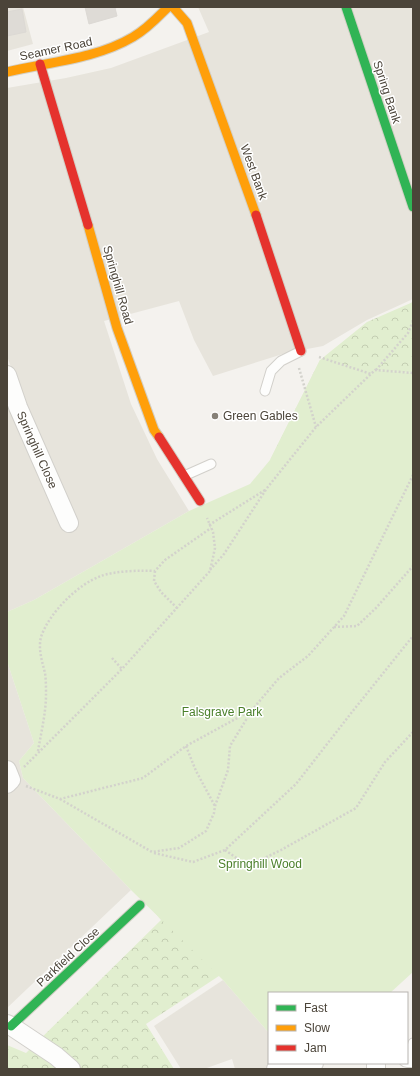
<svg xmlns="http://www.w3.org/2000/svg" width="420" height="1076" viewBox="0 0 420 1076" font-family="Helvetica,sans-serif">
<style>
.residential{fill:#e7e4dc}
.forest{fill:url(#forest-crowns)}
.park{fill:#e1eecf}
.building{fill:#dedbd6;stroke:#dcd9d4}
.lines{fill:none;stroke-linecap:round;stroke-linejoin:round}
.lane-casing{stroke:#d2d0cb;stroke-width:11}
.street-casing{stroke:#d2d0cb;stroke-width:20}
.fast-casing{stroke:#d3cfc5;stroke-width:11}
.slow-casing{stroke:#d3cfc5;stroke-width:11}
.jam-casing{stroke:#d3cfc5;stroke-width:11}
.path{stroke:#d3d2cc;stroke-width:2.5;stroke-dasharray:2 2;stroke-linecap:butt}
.lane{stroke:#fdfdfc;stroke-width:9}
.street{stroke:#fdfdfc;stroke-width:18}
.fast{stroke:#30b455;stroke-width:9}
.slow{stroke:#ff9f0a;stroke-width:9}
.jam{stroke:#e5322d;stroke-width:9}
.poi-dot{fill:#868178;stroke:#fff;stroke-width:1.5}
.labels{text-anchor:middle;stroke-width:3;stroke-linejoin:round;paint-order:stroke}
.street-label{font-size:12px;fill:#4b4439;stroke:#fff}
.poi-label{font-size:12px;fill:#4b4439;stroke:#fff;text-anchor:start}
.park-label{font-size:12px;fill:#4a7f2a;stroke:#fff}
</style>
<defs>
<pattern id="forest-crowns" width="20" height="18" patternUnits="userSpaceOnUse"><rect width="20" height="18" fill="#e1eecf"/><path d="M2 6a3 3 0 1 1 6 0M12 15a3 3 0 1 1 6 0" fill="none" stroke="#c3cdb2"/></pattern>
</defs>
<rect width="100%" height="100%" fill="#f4f2ee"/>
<path class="residential" d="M7 7H23L33 44 7 51Z
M198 7H413V299L367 320 323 346 286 353 213 376 194 340 179 301 104 321 131 404 157 459 189 511 34 600 7 612V388L17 384 7 356V88L66 78 111 68 209 32Z
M7 661 34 743 19 761 23 778 131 890 7 1008Z
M223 980 269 1033V1063H282L283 1069H235L232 1059 204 1069H181L154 1026Z"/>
<path class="forest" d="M413 302V373L375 370 270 460 320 360 367 322Z
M44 780 225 972 146 1024 174 1069H7V1045L26 1053 161 920Z"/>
<path class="park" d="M320 360 375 370 413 373V972L390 993H269V1033L223 980 131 890 23 778 19 761 34 743 7 661V612L34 600 189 511 250 484 270 460Z"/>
<path class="building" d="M85 7H119L115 8 117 16 89 24Z
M22 9 26 32 7 36V12Z"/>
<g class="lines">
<defs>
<path id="lane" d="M265 391 271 371 281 361 301 351
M184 476 211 464
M409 1058 413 1043"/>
<path id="street" d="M7 375 18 407 69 523
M7 770 11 780 7 784
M7 1024 11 1026 56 1056 71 1069
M407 1058H413
M376 1063V1069
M276 1069 314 1063"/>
<path id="fast" d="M346 7 413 207
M11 1026 140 905"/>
<path id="slow" d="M173 7 187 23 256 215
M7 72C49 62 96 59 133 37 147 29 157 18 168 7
M88 225 117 328 154 430 159 437"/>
<path id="jam" d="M40 64 88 225
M256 215 301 351
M159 437 200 501"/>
</defs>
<use href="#lane" class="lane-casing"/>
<use href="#street" class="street-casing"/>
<use href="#fast" class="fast-casing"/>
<use href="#slow" class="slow-casing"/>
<use href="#jam" class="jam-casing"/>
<path class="path" d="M319 357 371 374
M299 368 316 427
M376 370 408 333 413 321
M209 525 265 490
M210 570 224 554 267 488 316 427 375 370 413 373
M155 571 154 581 161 592 177 608
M334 627 357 626 376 608 413 566
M112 658 122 669
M186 746 196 771 215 806
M38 751C41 733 46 713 46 694 46 687 46 680 45 673 42 661 38 649 41 637 49 613 78 584 101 576 114 571 142 570 155 571L165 560 211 528
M24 767 122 669 210 571 215 548 213 532 207 518
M26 786 60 799 143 778 186 746 252 710
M60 799 152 852 179 848 206 831 214 813 215 806 228 770 230 746 252 710 279 678 308 656 344 616 413 475
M225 850 248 866 281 850 356 808 385 762 413 732
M154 853 193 862 225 850 296 784 352 712 413 636"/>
<use href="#lane" class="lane"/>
<use href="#street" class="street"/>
<use href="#fast" class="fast"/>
<use href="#slow" class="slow"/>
<use href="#jam" class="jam"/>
</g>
<circle class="poi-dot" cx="215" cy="416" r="4"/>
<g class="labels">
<g class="street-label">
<text transform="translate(56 49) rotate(-12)" y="4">Seamer Road</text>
<text transform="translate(387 92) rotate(72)" y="4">Spring Bank</text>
<text transform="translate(254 172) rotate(70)" y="4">West Bank</text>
<text transform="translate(118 285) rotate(74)" y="4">Springhill Road</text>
<text transform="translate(37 450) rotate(66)" y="4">Springhill Close</text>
<text transform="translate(68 957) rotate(-43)" y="4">Parkfield Close</text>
</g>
<g class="poi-label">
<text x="223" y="420">Green Gables</text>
</g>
<g class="park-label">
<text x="222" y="716">Falsgrave Park</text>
<text x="260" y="868">Springhill Wood</text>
</g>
</g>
<rect width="420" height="1076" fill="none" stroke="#4b4439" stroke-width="16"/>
<rect x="268" y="992" width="140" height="72" fill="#ffffff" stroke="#b7b4b0"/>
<rect x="276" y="1005" width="20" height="6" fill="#30b455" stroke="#b7b4b0"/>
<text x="304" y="1012" font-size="12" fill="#4b4439">Fast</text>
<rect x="276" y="1025" width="20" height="6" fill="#ff9f0a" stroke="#b7b4b0"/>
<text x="304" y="1032" font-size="12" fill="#4b4439">Slow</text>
<rect x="276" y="1045" width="20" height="6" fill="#e5322d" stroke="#b7b4b0"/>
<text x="304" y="1052" font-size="12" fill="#4b4439">Jam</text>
</svg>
